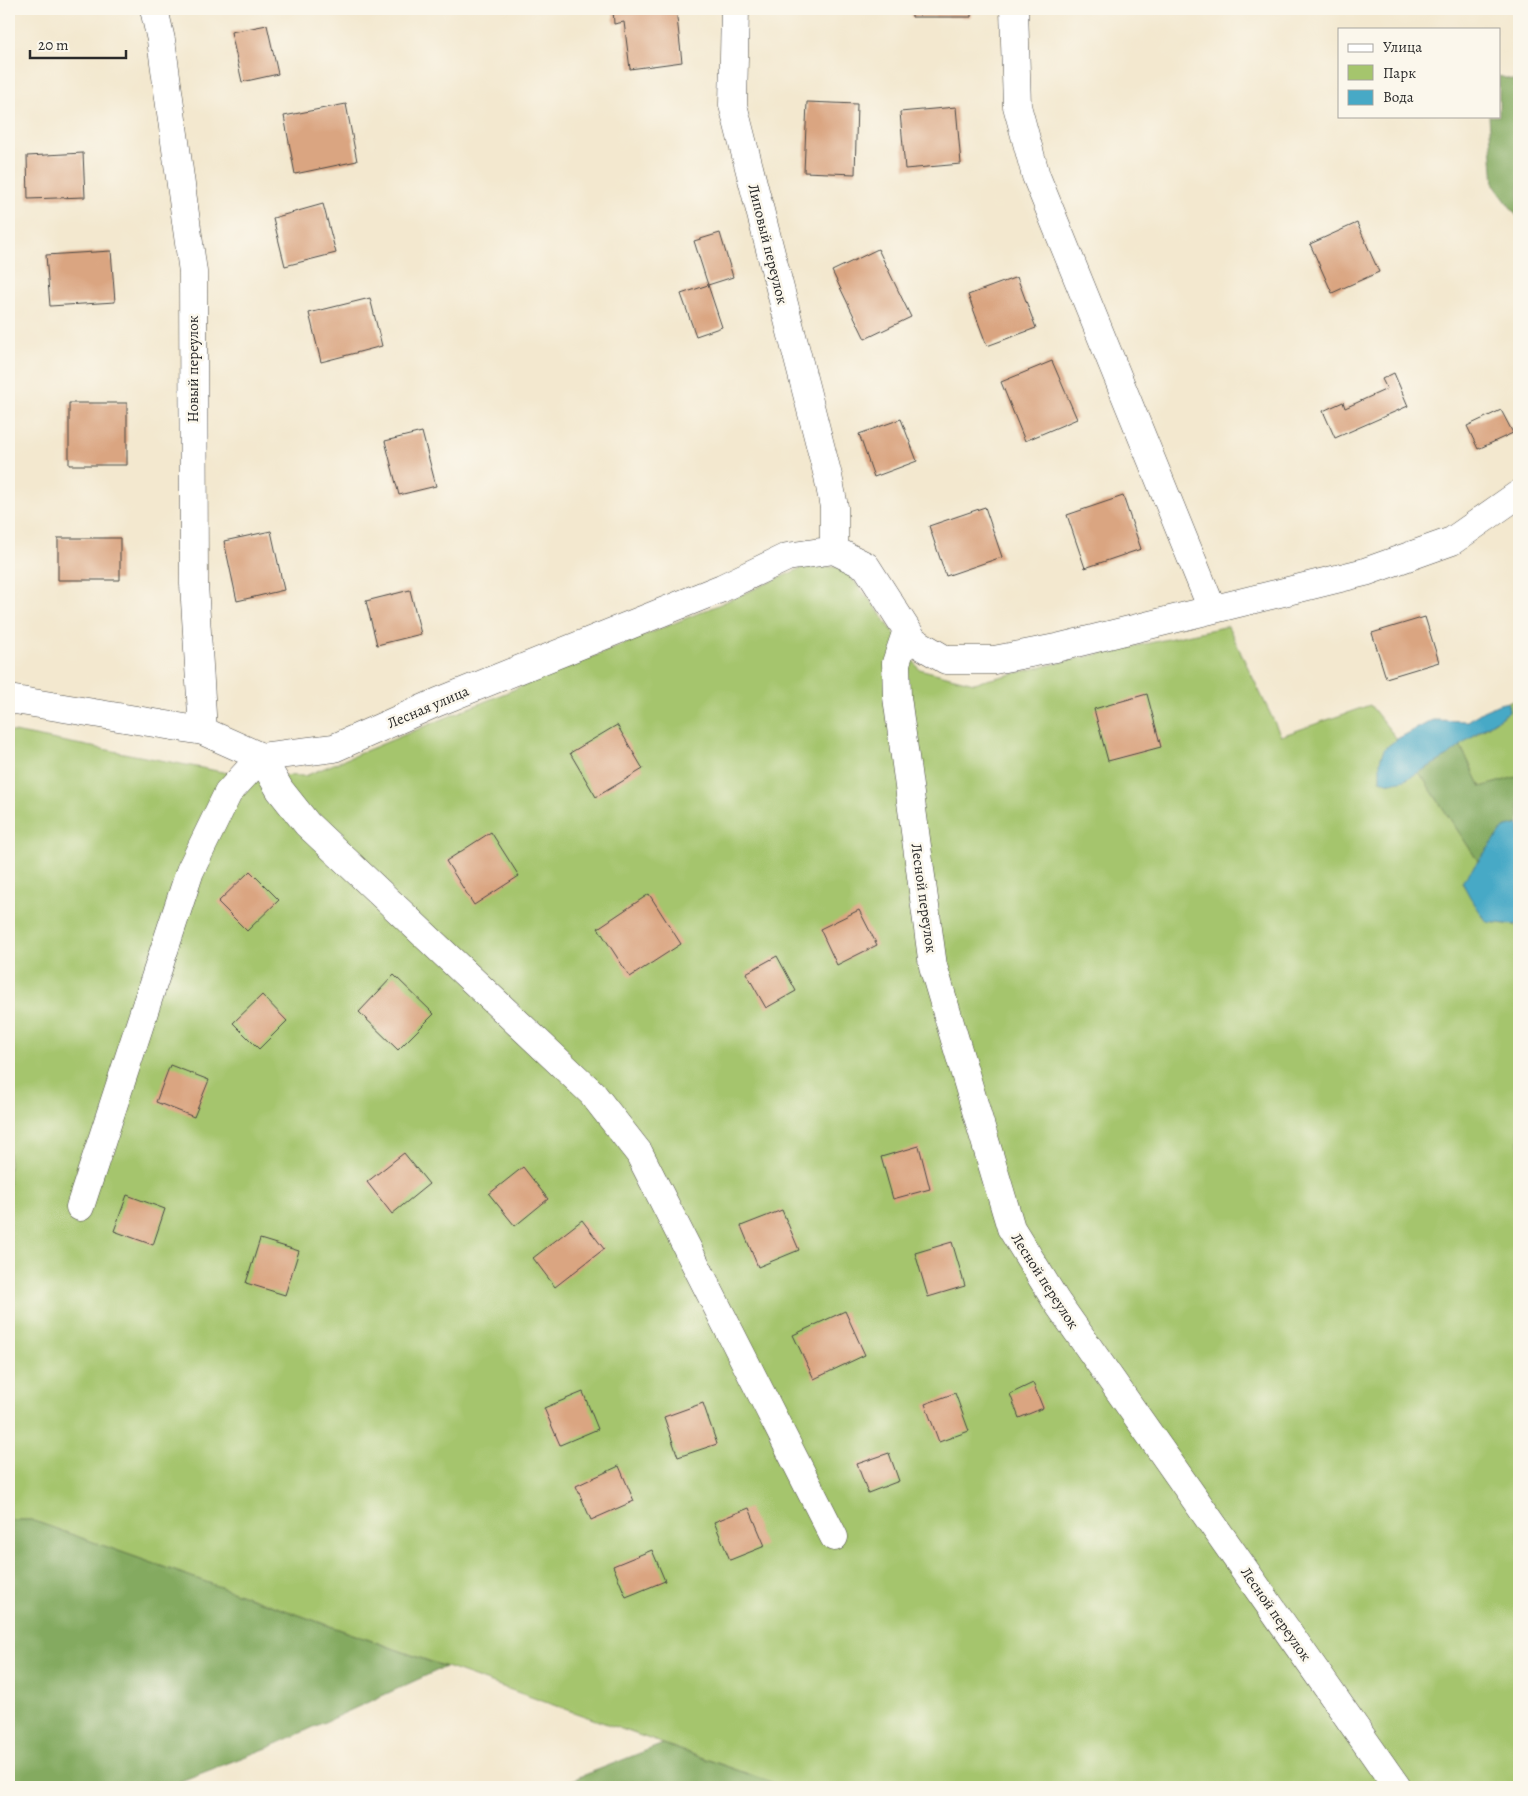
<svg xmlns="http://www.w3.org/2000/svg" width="1528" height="1796" viewBox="0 0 1528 1796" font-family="Alegreya,serif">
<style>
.green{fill:#a5c56d;stroke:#68784c}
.forest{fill:#84aa60;stroke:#586a46}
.water{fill:#47a9c6;stroke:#396a78}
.building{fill:#daa581}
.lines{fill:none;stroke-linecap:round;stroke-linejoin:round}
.minor-casing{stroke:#494744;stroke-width:29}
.minor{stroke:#fff;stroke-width:28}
.labels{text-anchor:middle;stroke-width:5;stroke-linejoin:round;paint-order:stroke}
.street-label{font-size:15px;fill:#2b2b2b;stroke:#fbf7ec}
</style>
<rect width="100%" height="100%" fill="#fbf7ec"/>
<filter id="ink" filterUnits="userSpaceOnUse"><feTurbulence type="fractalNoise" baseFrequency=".02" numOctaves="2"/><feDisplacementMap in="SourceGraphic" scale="10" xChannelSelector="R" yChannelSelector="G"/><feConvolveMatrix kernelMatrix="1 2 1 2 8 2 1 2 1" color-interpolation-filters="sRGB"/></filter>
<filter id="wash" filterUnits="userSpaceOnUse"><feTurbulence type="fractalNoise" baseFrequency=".0096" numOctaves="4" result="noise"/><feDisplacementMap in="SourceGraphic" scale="20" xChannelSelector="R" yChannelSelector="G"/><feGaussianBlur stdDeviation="1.12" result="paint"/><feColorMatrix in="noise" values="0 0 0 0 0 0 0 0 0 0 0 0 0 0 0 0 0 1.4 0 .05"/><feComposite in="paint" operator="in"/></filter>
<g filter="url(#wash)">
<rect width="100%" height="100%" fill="#f3e8cf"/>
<path class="green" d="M804 567H842L874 605 919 669 974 683 1071 660 1228 626 1281 736 1370 705 1397 739 1478 861 1462 883 1487 922 1516 925 1519 930V1787H785L31 1520H9V731L233 774 305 776 718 605Z
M1519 697V776L1481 787 1460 745 1509 712 1508 702Z"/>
<path class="forest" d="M1499 76 1519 82V219L1494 185 1489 116H1499Z
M1460 745 1481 787 1519 776V824L1504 828 1478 861 1419 772 1448 756Z
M9 1520H31L445 1667 270 1747 165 1787H9Z
M663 1744 785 1787H554Z"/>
<path class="water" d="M1508 702 1509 712 1478 732 1448 756 1405 780 1391 783 1380 780V761L1384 749 1397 739 1433 720 1468 721 1483 711 1499 704Z
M1519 824V922L1516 925 1487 922 1470 897 1462 882 1504 828Z"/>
<g id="blocks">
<path class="building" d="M613 9H676L682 62 630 69 624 22 614 24Z
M912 9H971V17H912Z
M267 25 278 74 242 82 231 32Z
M807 102 857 104 855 174 804 172Z
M346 104 357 161 295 174 284 116Z
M956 107 961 164 905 169 900 112Z
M83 153 85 197 28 199 27 156Z
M323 204 336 253 285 266 273 218Z
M1357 223 1379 272 1332 293 1310 244Z
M720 233 733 277 708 285 694 241Z
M878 249 911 317 865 339 832 271Z
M111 251 115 302 50 306 46 255Z
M1017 277 1036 328 987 346 968 295Z
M708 285 722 327 696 336 681 294Z
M370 298 382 346 321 362 309 313Z
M1052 361 1077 419 1025 441 1001 382Z
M1394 373 1408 406 1335 438 1323 411 1343 402 1345 408 1387 389 1382 379Z
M69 403H127V465H69Z
M1501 410 1513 433 1478 449 1467 426Z
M901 419 917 461 874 477 859 434Z
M422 432 436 486 399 495 385 441Z
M1123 496 1141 549 1085 568 1067 515Z
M985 507 1002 557 946 576 929 526Z
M271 531 284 590 237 601 224 541Z
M58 538H120V580H58Z
M410 590 421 634 377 645 366 601Z
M1425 617 1439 662 1386 678 1372 633Z
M1147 694 1161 747 1108 761 1094 709Z
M617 725 643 769 596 797 570 753Z
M491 832 519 876 474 905 446 861Z
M250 871 279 900 247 931 218 902Z
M649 894 681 944 630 977 598 928Z
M859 910 877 945 837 965 820 929Z
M777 956 796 991 766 1008 746 973Z
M394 975 434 1014 398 1050 359 1012Z
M262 995 287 1021 259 1049 233 1023Z
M170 1065 209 1080 194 1117 156 1102Z
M919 1146 930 1189 893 1199 881 1157Z
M404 1153 429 1184 392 1214 367 1182Z
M523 1167 548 1199 515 1226 489 1194Z
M127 1195 165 1209 153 1245 114 1231Z
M782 1210 799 1250 758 1267 741 1226Z
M582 1220 604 1249 555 1287 533 1258Z
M260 1239 299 1251 285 1295 246 1283Z
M952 1242 965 1286 928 1297 915 1253Z
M845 1311 865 1355 814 1379 793 1335Z
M1033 1383 1043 1408 1019 1418 1010 1394Z
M583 1392 598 1429 560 1445 544 1408Z
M955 1393 969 1431 939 1442 925 1404Z
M703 1403 717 1444 678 1457 664 1417Z
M889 1453 899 1481 868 1493 857 1464Z
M619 1466 634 1501 591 1520 576 1486Z
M749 1508 765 1546 730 1560 714 1522Z
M652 1550 665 1581 626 1597 613 1566Z"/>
</g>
</g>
<g filter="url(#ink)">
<use href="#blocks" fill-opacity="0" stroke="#494744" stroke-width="1"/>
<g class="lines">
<defs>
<path id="minor" d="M154 9 161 40 193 272 194 584 203 731
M735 9 733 105 828 476 834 507V550
M1014 9 1017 106 1036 176 1212 609
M834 550 866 566 914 641 946 660H994L1056 648 1365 572 1452 541 1519 494
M907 630 896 663 897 697 933 966 1011 1228 1056 1301 1397 1787
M9 699 203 731 261 757 334 748 438 702 722 588 787 557 834 550
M80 1207 190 871 228 793 261 757 280 790 307 824 592 1093 639 1153 834 1537"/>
</defs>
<use href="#minor" class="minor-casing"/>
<use href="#minor" class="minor"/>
</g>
</g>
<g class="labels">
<g class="street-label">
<text transform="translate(768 244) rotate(76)" y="5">Липовый переулок</text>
<text transform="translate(193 369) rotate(-90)" y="5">Новый переулок</text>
<text transform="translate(428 707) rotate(-23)" y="5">Лесная улица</text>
<text transform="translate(924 898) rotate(82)" y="5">Лесной переулок</text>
<text transform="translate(1045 1281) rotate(57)" y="5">Лесной переулок</text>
<text transform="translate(1276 1614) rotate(55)" y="5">Лесной переулок</text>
</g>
</g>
<rect width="1528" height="1796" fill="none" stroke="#fbf7ec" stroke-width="30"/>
<rect x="1338" y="28" width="162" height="90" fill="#fbf7ec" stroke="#a8a59f"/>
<rect x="1348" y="44" width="25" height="8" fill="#ffffff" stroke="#a8a59f"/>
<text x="1383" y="52" font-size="15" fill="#2b2b2b">Улица</text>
<rect x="1348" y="65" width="25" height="15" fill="#a5c56d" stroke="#a8a59f"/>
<text x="1383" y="78" font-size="15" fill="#2b2b2b">Парк</text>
<rect x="1348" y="90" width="25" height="15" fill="#47a9c6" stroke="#a8a59f"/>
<text x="1383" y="102" font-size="15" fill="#2b2b2b">Вода</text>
<path d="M30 50v8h96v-8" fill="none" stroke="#2b2b2b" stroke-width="2.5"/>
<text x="38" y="50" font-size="15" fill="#2b2b2b" stroke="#fbf7ec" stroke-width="4" paint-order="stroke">20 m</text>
</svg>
